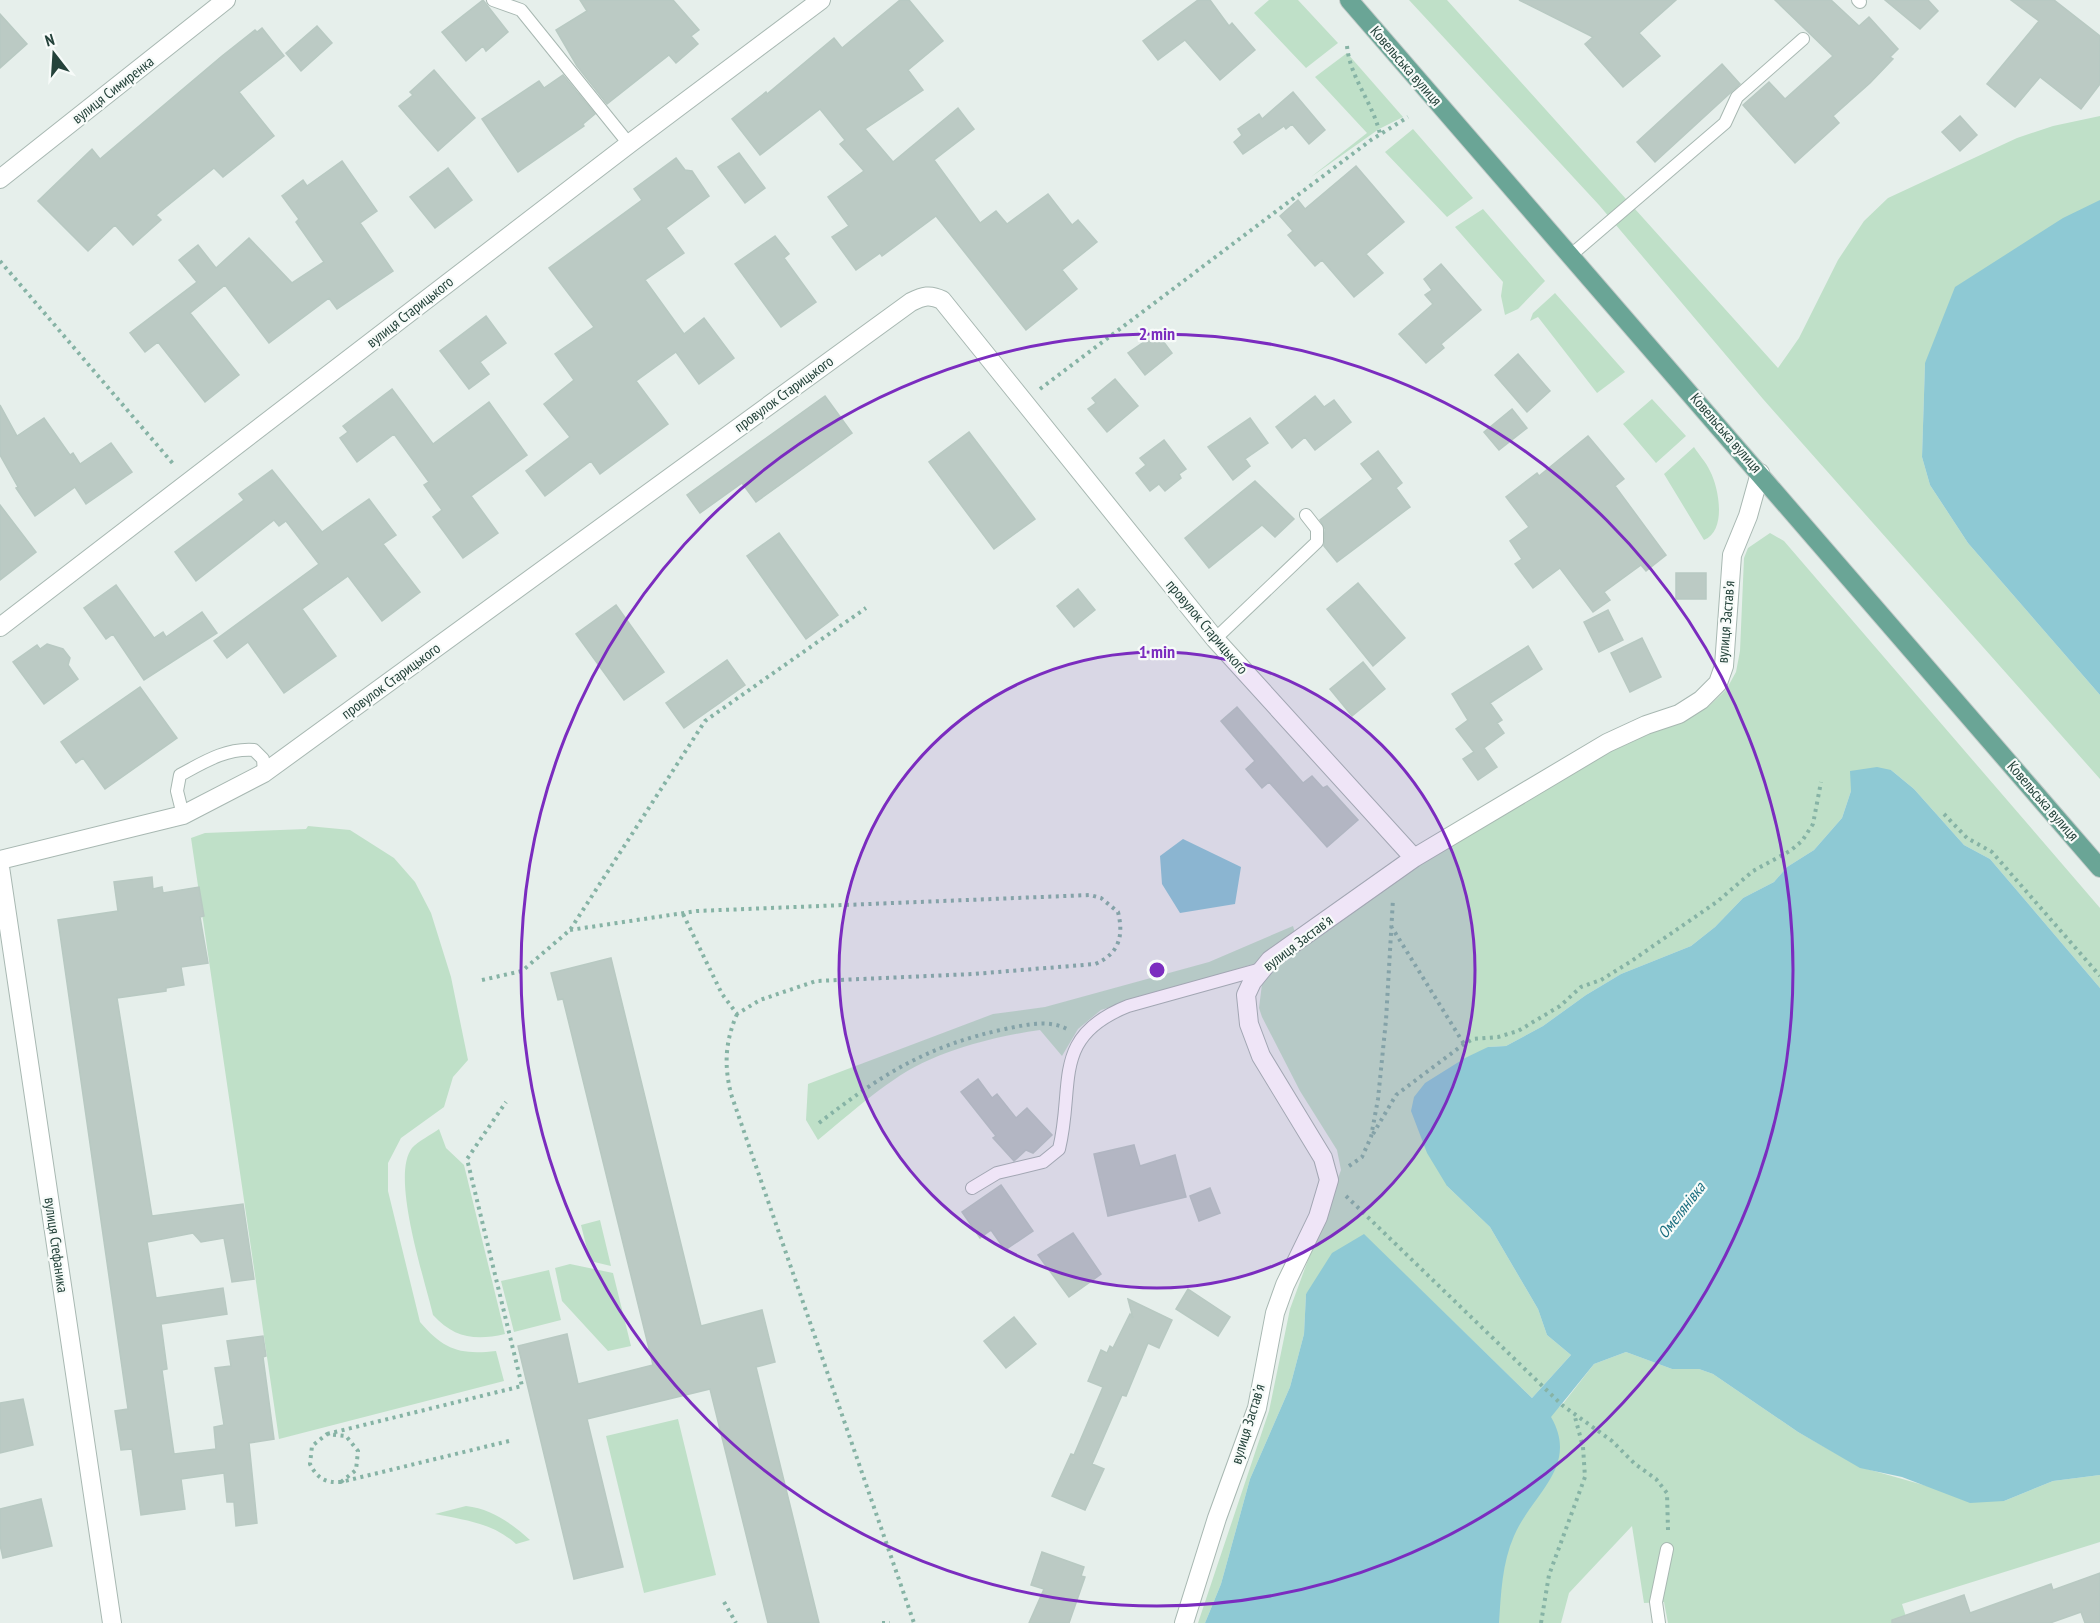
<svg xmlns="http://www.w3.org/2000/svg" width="2100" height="1623" viewBox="0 0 2100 1623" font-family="'PT Sans Narrow',sans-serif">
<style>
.green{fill:#bfe0c8}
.water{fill:#8ec9d4}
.building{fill:#bbcac4;stroke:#b8c9c2;stroke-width:1.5}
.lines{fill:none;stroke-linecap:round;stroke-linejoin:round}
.service-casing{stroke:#a8b8b2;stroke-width:14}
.minor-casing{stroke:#a8b8b2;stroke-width:20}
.primary-casing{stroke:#c2cac8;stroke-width:20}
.path{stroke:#86b3a5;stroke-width:4;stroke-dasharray:3 4.5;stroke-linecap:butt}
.service{stroke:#fff;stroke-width:12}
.minor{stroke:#fff;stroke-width:18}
.primary{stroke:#6aa596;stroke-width:18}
.ring{fill:none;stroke:#7b2cbf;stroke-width:3}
.labels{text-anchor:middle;stroke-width:4.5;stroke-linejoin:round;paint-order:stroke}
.street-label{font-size:15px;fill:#24423a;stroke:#f7fbf9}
.water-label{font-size:16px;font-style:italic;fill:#1c6f80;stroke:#f7fbf9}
.centre{fill:#7b2cbf;stroke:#f7fbf9;stroke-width:3}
.ring-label{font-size:18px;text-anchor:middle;font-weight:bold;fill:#7b2cbf;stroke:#f7fbf9;stroke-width:4.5;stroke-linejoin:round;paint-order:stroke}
</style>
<rect width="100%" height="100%" fill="#e6efeb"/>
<path class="green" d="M1269 0H1298L1338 43 1306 68 1254 13Z
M1409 0H1447L1778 368 1799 338 1838 260 1864 221 1888 198 2017 138 2053 126 2100 116V265L1925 363 1922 457 1930 485 1968 543 2100 695V779L1763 399 1599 205Z
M1347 53 1403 117 1379 129 1311 177 1367 133 1315 77Z
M1413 129 1473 198 1447 217 1385 152Z
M1483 209 1545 281 1518 309 1505 315 1501 296 1503 282 1455 227Z
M1555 293 1625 372 1597 393 1538 317 1530 321 1533 313Z
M1652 399 1686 436 1656 463 1623 424Z
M1694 447C1699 455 1706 462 1710 471 1719 488 1727 531 1704 540L1664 474Z
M1770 533 1784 541 2100 908V988L1990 859 1964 845 1914 789 1891 770 1851 791 1842 818 1814 850 1787 867 1774 882 1743 898 1715 927 1691 946 1621 974 1586 995 1543 1026 1506 1046 1488 1047 1447 1186 1490 1227 1538 1309 1547 1335 1571 1355 1532 1398 1364 1235 1306 1294 1304 1334 1290 1387 1250 1479 1221 1584 1205 1623H1198L1269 1411 1290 1309 1341 1170 1337 1150 1300 1091 1262 1017 1259 1008 1262 984 1275 967 1425 859 1618 744 1709 706 1726 690 1736 672 1740 651 1744 558 1748 548Z
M308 826 350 830 394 858 415 882 431 913 451 977 468 1060 453 1077 444 1107 401 1138 388 1163V1191L420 1322C444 1350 460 1355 496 1351L504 1381 279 1439 191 838 205 833 306 829Z
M1293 926 1296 936 1260 962 1101 1010 1078 1029 1062 1056 1040 1030C1003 1035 963 1045 929 1060 891 1076 850 1114 818 1140L806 1120 808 1084 993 1014 1045 1007 1209 962Z
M439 1129 446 1148 464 1165 505 1334C475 1341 454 1338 433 1315 425 1280 390 1176 412 1148 418 1141 431 1135 439 1129Z
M600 1220 611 1266 590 1261 581 1225Z
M570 1264 613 1273 631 1346 608 1351 562 1301 555 1268Z
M549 1270 561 1320 514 1332 501 1281Z
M1626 1352 1672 1369H1699L1713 1374 1798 1432 1860 1467 1927 1486 2004 1501 2053 1481 2100 1475V1542L1902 1604 1908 1623H1668L1664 1602 1644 1603 1632 1526 1569 1593 1561 1623H1483L1544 1416 1562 1405 1594 1364Z
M678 1419 716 1575 644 1593 606 1436Z
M466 1506C492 1509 511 1523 530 1540L516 1544C493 1523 465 1520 435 1514Z"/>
<path class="water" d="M2100 200V695L1968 543 1930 485 1922 457 1925 363 1955 287 2063 218Z
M1877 767 1891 770 1914 789 1964 845 1990 859 2100 988V1475L2053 1481 2004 1501 1970 1503 1902 1477 1860 1468 1798 1432 1713 1374 1699 1369H1672L1626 1352 1594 1364 1551 1417C1580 1467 1531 1495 1514 1536 1502 1563 1501 1594 1499 1623H1205L1221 1584 1250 1479 1290 1387 1304 1334 1306 1294 1332 1253 1364 1234 1532 1398 1571 1355 1547 1335 1538 1309 1490 1227 1447 1186 1427 1153 1411 1111 1414 1097 1425 1083 1465 1058 1488 1047 1506 1046 1543 1026 1586 995 1621 974 1691 946 1715 927 1743 898 1774 882 1787 867 1814 850 1842 818 1851 791 1850 771Z
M1183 839 1241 867 1235 904 1180 913 1162 884 1160 856Z"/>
<path class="building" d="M483 0 508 32 486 51 483 46 466 61 442 32Z
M580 0H673L699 30 691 36 698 44 676 63 669 55 607 104 577 66 556 30 587 11Z
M900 0H909L943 41 908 70 923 90 865 129 893 162 958 108 974 129 934 160 980 223 996 211 1007 224 1048 194 1072 225 1078 220 1097 242 1062 270 1077 289 1026 330 936 216 882 256 880 253 856 270 832 237 849 226 828 197 864 171 840 144 845 140 820 109 760 155 732 119 766 92 767 94 834 38 842 48Z
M1198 0H1210L1229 26 1232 23 1255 50 1220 80 1185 40 1158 60 1143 41Z
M1519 0H1676L1639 33 1660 56 1623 87 1585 44 1593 37Z
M1775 0H1831L1859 26 1869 17 1898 49 1890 57 1893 59 1870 83 1833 116 1839 123 1795 163 1743 105 1769 82 1785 99 1833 56Z
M1885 0H1928L1938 11 1920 29Z
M2011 0H2054L2100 36V84L2081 109 2040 77 2015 107 1987 84 2039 21Z
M0 14 27 44 0 68Z
M317 26 332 43 301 71 286 53Z
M262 28 284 56 239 92 274 136 223 177 214 168 156 215 161 220 133 245 115 225 88 251 38 201 92 149 100 159 222 56 255 30 257 32Z
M1722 64 1740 84 1655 162 1637 142Z
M434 70 475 118 438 151 399 106 413 95 410 92Z
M563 75 595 114 583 124 584 126 518 172 482 119 539 81 544 88Z
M1293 92 1325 130 1309 144 1292 124 1286 129 1284 126 1243 154 1234 142 1242 135 1238 129 1259 114 1262 119Z
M1960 116 1977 135 1960 151 1942 132Z
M739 153 765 188 745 203 718 167Z
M676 158 685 170 692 171 709 196 666 228 684 253 645 280 684 334 704 318 734 358 699 384 676 352 636 381 668 424 600 474 591 461 545 496 526 471 570 437 544 404 574 380 555 354 594 327 549 268 642 200 634 189Z
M342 161 377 211 360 223 393 271 337 309 329 298 269 343 225 285 190 313 239 375 205 402 158 342 145 352 130 333 197 282 179 260 198 245 216 268 249 238 292 283 324 262 296 222 299 219 282 196 303 180 307 186Z
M1356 166 1404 222 1366 254 1383 273 1354 297 1322 260 1315 266 1288 235 1293 231 1280 216 1298 200 1305 209Z
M448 168 472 200 435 228 410 197Z
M775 236 789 254 784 258 816 302 781 327 735 264Z
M1441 264 1481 310 1441 344 1444 348 1426 363 1399 334 1433 304 1425 295 1432 290 1424 279Z
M486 316 506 343 480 362 489 374 469 389 440 351Z
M1157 333 1172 353 1145 375 1128 353Z
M1518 354 1550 391 1527 412 1495 375Z
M1115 379 1138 406 1107 432 1088 409 1096 403 1092 398Z
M392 389 433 444 489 402 527 455 471 496 498 533 463 558 433 517 442 510 424 485 429 482 394 434 357 462 340 438 348 432 343 426Z
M825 396 852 433 756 502 742 483 700 513 687 495Z
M1315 396 1324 407 1334 400 1351 422 1315 450 1305 437 1292 448 1276 427Z
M0 405 17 436 44 418 70 455 73 453 80 464 111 443 132 472 86 504 75 487 35 516 16 488 18 487 0 455Z
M1512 409 1527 428 1499 450 1484 432Z
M1250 418 1268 443 1245 459 1250 466 1233 480 1208 447Z
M969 432 1035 519 994 549 929 462Z
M1588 436 1624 479 1615 486 1666 555 1646 571 1641 565 1604 592 1610 600 1593 612 1560 568 1533 588 1515 564 1522 559 1510 541 1529 527 1506 497 1537 473 1539 476Z
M1164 440 1186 469 1179 474 1181 478 1165 491 1159 484 1150 491 1136 473 1146 465 1140 458Z
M1378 451 1402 483 1396 488 1410 507 1337 562 1324 546 1325 529 1320 520 1373 479 1361 464Z
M272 470 322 532 369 499 396 535 383 544 420 592 382 621 348 576 302 609 336 656 284 693 248 642 227 658 214 641 319 564 286 521 279 526 274 520 196 581 175 552 244 500 239 494Z
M1255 481 1294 519 1275 537 1262 525 1209 568 1185 538Z
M0 505 36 552 0 580Z
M779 533 838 615 806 639 747 556Z
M1676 573H1706V599H1676Z
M1358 583 1405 638 1373 666 1327 609Z
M116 585 154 638 163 632 166 637 202 612 217 633 144 680 113 634 106 639 84 608Z
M1078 589 1095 610 1074 627 1057 606Z
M616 605 664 672 624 700 576 634Z
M1608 610 1623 640 1599 652 1584 622Z
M1642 638 1661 677 1630 692 1611 653Z
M47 644 63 649 70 658 68 665 78 679 44 704 13 662 37 645 40 649Z
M1528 646 1542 669 1490 703 1502 720 1497 723 1504 733 1484 748 1497 767 1478 780 1463 759 1474 752 1456 729 1468 720 1452 694Z
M727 660 745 685 684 728 666 703Z
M1363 662 1385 689 1352 716 1330 689Z
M140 687 177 738 105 789 83 758 76 763 61 742Z
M1237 707 1303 783 1312 776 1323 788 1327 786 1358 820 1327 847 1269 782 1262 788 1246 769 1255 761 1221 721Z
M152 877 153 889 162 887 163 893 199 887 204 916 200 917 208 963 181 967 184 985 166 988V991L117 998 152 1216 243 1204 254 1279 232 1282 224 1238 201 1242 193 1233 147 1242 156 1298 223 1288 227 1314 161 1324 167 1369 162 1370 174 1454 216 1449 214 1427 224 1425 215 1368 231 1366 227 1341 263 1336 266 1356 263 1357 274 1439 249 1443 257 1523 236 1526 234 1502H227L224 1473 181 1479 185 1509 141 1515 132 1449 121 1450 115 1411 128 1409 58 920 118 911 114 882Z
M611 958 701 1326 762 1310 775 1362 756 1367 819 1623H768L710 1389 587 1419 623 1567 574 1579 518 1346 567 1334 578 1384 653 1365 563 999 558 1000 551 973Z
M978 1079 992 1098 997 1094 1016 1118 1027 1108 1052 1135 1033 1153 1026 1150 1014 1161 993 1138 996 1136 961 1092Z
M1134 1145 1140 1166 1175 1155 1186 1197 1108 1216 1094 1154Z
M1001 1185 1033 1231 1005 1250 991 1230 980 1238 962 1212Z
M1210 1188 1220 1213 1199 1221 1190 1196Z
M1073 1233 1101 1274 1069 1297 1038 1255Z
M1188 1289 1230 1317 1218 1336 1176 1309Z
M1128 1299 1172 1320 1159 1348 1148 1343 1126 1396 1122 1395 1092 1464 1104 1469 1085 1510 1052 1496 1071 1454 1074 1455 1103 1387 1088 1381 1101 1350 1107 1353 1110 1346 1113 1348 1130 1314 1133 1318Z
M1014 1317 1036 1344 1006 1368 984 1341Z
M23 1399 33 1445 0 1453V1403Z
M41 1499 52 1546 3 1558 0 1545V1509Z
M1042 1552 1084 1567 1081 1576 1085 1577 1069 1623H1029L1044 1589 1031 1585Z
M2100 1573V1623H2085L2081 1612 2050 1623H1892V1620L1964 1595 1970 1613 2051 1584 2053 1590Z"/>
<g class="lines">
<defs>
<path id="service" d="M493 0 521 10 629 144
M1858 0 1860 2
M1571 255 1725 123 1737 97 1803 39
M1215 639 1317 542V529L1306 515
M183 815 177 791 180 775C204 762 226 748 254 750L263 759 264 773
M972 1188 997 1173 1043 1162 1059 1149C1075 1084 1050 1037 1128 1006L1261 969
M1659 1623 1656 1602 1667 1549"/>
<path id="minor" d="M0 179 226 0
M0 627 629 144 821 0
M0 860 183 815 264 773 911 302C923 296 930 294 942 300L1215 639 1414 858
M0 867 112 1623
M1184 1623 1217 1518 1257 1408 1275 1313 1285 1285 1318 1217 1329 1180 1323 1158 1261 1056 1249 1024 1246 995 1252 982 1270 960 1414 858 1607 743 1646 725 1679 714 1701 700 1718 683 1724 666 1732 555 1748 516 1760 473"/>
<path id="primary" d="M1349 0 2100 868"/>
</defs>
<use href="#service" class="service-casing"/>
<use href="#minor" class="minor-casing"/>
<use href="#primary" class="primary-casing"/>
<path class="path" d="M1347 46C1350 78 1373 103 1380 134
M0 261 175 466
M1040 389 1371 140 1408 117
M1944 814 1967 838 1992 852 2100 976
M1391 926 1464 1044
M570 930 697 911 1090 895 1101 898 1118 912C1124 936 1119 954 1095 964L973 974 816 981 760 1000 737 1014 722 994 683 914
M482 980 522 971 570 930 705 721 866 608
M737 1014C725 1042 724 1065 731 1094L914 1623
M819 1123C881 1075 926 1046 1005 1029 1025 1025 1048 1019 1067 1029
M1373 1134 1396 1095 1464 1044 1473 1039 1498 1037 1518 1031 1560 1006 1581 987 1601 980 1630 962 1718 901 1753 871 1790 851 1802 841 1813 824 1821 782
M1349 1166 1362 1157 1371 1137 1378 1099 1386 1020 1393 899
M1346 1196 1562 1405 1612 1441 1635 1464 1656 1479 1667 1493 1668 1530
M327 1434 522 1386 467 1159 506 1102
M341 1482 356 1470 358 1451 346 1436 327 1434 312 1446 310 1464C317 1478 325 1483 341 1482L513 1440
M724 1602 736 1623
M882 1623H890
M1541 1623 1549 1575 1585 1477 1583 1447 1575 1417"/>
<use href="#service" class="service"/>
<use href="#minor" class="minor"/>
<use href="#primary" class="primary"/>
</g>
<circle cx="1157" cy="970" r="318" fill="#7b2cbf" fill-opacity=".12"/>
<g class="ring">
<circle cx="1157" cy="970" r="318"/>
<circle cx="1157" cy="970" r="636"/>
</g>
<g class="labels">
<g class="street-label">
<text transform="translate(1406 66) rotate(49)" y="5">Ковельська вулиця</text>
<text transform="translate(113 90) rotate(-38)" y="5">вулиця Симиренка</text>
<text transform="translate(410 312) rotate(-38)" y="5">вулиця Старицького</text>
<text transform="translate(784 394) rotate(-36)" y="5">провулок Старицького</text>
<text transform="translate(1726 433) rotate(49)" y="5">Ковельська вулиця</text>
<text transform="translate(1726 622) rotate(-85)" y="5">вулиця Заставʼя</text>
<text transform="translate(1207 627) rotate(50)" y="5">провулок Старицького</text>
<text transform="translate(391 681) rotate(-36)" y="5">провулок Старицького</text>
<text transform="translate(2043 801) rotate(49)" y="5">Ковельська вулиця</text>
<text transform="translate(1298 943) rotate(-37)" y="5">вулиця Заставʼя</text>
<text transform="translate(56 1245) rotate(82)" y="5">вулиця Стефаника</text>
<text transform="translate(1248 1424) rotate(-73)" y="5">вулиця Заставʼя</text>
</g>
<g class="water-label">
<text transform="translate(1681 1210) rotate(-52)" y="6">Омелянівка</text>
</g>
</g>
<circle cx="1157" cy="970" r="9" class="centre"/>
<g class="ring-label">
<text x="1157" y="340">2 min</text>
<text x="1157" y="658">1 min</text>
</g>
<g transform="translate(54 54) rotate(343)" stroke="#f7fbf9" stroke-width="4.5" paint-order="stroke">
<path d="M0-4.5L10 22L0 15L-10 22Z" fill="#24423a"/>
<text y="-9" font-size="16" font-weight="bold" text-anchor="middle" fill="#24423a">N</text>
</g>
</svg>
